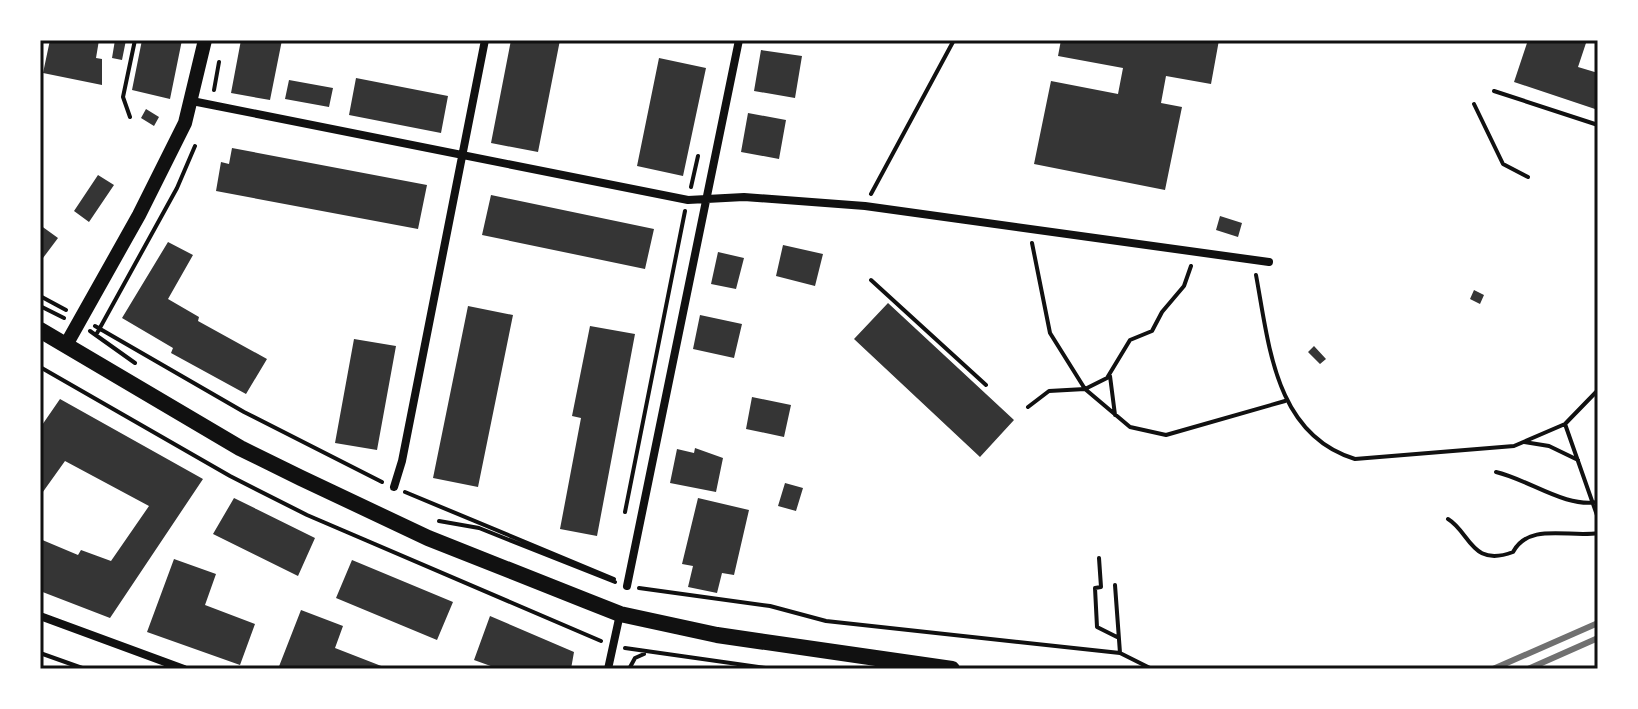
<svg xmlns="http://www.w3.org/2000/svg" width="1638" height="709" viewBox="0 0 1638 709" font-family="Literata,serif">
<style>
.building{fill:#353535}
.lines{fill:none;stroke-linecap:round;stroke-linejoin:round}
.path{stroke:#111;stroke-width:4}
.minor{stroke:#111;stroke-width:8}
.tertiary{stroke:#111;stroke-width:14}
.secondary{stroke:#111;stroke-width:16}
.rail{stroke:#707070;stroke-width:6}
.neatline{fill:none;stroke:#111;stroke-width:3}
</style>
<rect width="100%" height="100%" fill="#fff"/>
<path class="building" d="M50 40H99L96 58 102 59V85L43 73Z
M115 40H126L122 60 112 58Z
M142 40H182L170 99 132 90Z
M241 40H282L270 100 231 93Z
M511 40H560L538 152 491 143Z
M1061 40H1219L1211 84 1166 76 1161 103 1182 107 1165 190 1034 164 1051 81 1118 94 1123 68 1058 56Z
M1528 40H1587L1578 67 1598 73V110L1514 82Z
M761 50 802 56 795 98 754 91Z
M659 58 706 68 683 176 637 166Z
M356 78 448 96 441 133 349 115Z
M289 80 333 88 329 107 285 99Z
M146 109 159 117 154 126 141 118Z
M748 113 786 120 779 159 741 152Z
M232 148 427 185 418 229 216 191 221 162 229 164Z
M98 175 114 185 89 222 74 211Z
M491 195 654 229 645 269 482 235Z
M1220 216 1242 223 1238 237 1216 230Z
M40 225 58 238 40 262Z
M168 242 193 255 168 299 199 317 198 321 267 359 246 394 171 353 173 348 122 318Z
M783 245 823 254 815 286 776 276Z
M718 252 744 258 736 289 711 284Z
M1474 290 1484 295 1480 304 1470 299Z
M888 303 1014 420 980 457 854 339Z
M468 306 513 315 478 487 433 478Z
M700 315 742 324 734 358 693 349Z
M590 326 635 334 597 536 560 529 581 418 572 416Z
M354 339 396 346 377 450 335 443Z
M1314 346 1326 359 1320 364 1308 352Z
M752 397 791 405 784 437 746 429Z
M60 399 203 479 110 618 40 591V539L78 555 81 550 111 561 149 506 65 461 40 496V428Z
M695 448 723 458 716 492 670 483 677 449 694 453Z
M785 483 803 488 796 511 778 506Z
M234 498 315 538 298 576 213 534Z
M698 498 749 510 734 575 722 573 717 593 688 587 693 566 682 564Z
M174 559 216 574 205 605 255 624 240 665 147 632Z
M352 560 453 602 437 640 336 598Z
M301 610 343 626 335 648 389 669H278Z
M490 616 574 652 571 669H499L474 660Z"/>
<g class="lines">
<path class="path" d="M214 90 219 62
M1494 91 1598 125
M1474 104 1503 164 1528 177
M130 117 123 97 135 40
M691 187 698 156
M871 194 954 40
M1032 243 1050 333 1085 389 1130 427 1166 435 1285 401
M1256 275C1269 345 1275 435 1355 459L1514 446 1565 424 1598 390
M871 280 986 385
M40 296 66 310
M40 306 64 318
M95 326 244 412 382 482
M90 331 135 363
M96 335 177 188 195 146
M40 367 230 476 307 515 601 641
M1110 376 1115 415
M1028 407 1049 391 1085 389 1107 378 1130 340 1152 331 1162 312 1184 286 1191 266
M1565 424 1598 518
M1524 442 1549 446 1578 460
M1496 472C1530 480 1565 508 1598 502
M405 492 614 579
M625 512 685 211
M1448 519C1470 532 1471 568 1513 552 1529 522 1570 538 1598 533
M439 521 479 528 615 582
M1099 558 1101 587 1095 588 1097 627 1117 637
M1115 585 1120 653
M639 588 770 606 826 621 1120 653 1152 669
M625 648 773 669
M40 653 85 669
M629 669 635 658 644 654"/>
<path class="minor" d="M192 101 688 200 744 197 865 206 1269 262
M394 487 402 461 485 40
M627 586 739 40
M40 616 184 669
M608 669 620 614"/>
<path class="tertiary" d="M66 345 139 215 185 123 205 40"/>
<path class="secondary" d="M40 330 240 448 301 478 428 538 587 601 620 614 717 635 952 669"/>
<path class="rail" d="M1493 669 1598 623
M1528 669 1598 638"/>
</g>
<rect width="1638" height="709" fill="none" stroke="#ffffff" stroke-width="84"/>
<rect x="42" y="42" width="1554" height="625" class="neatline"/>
</svg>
